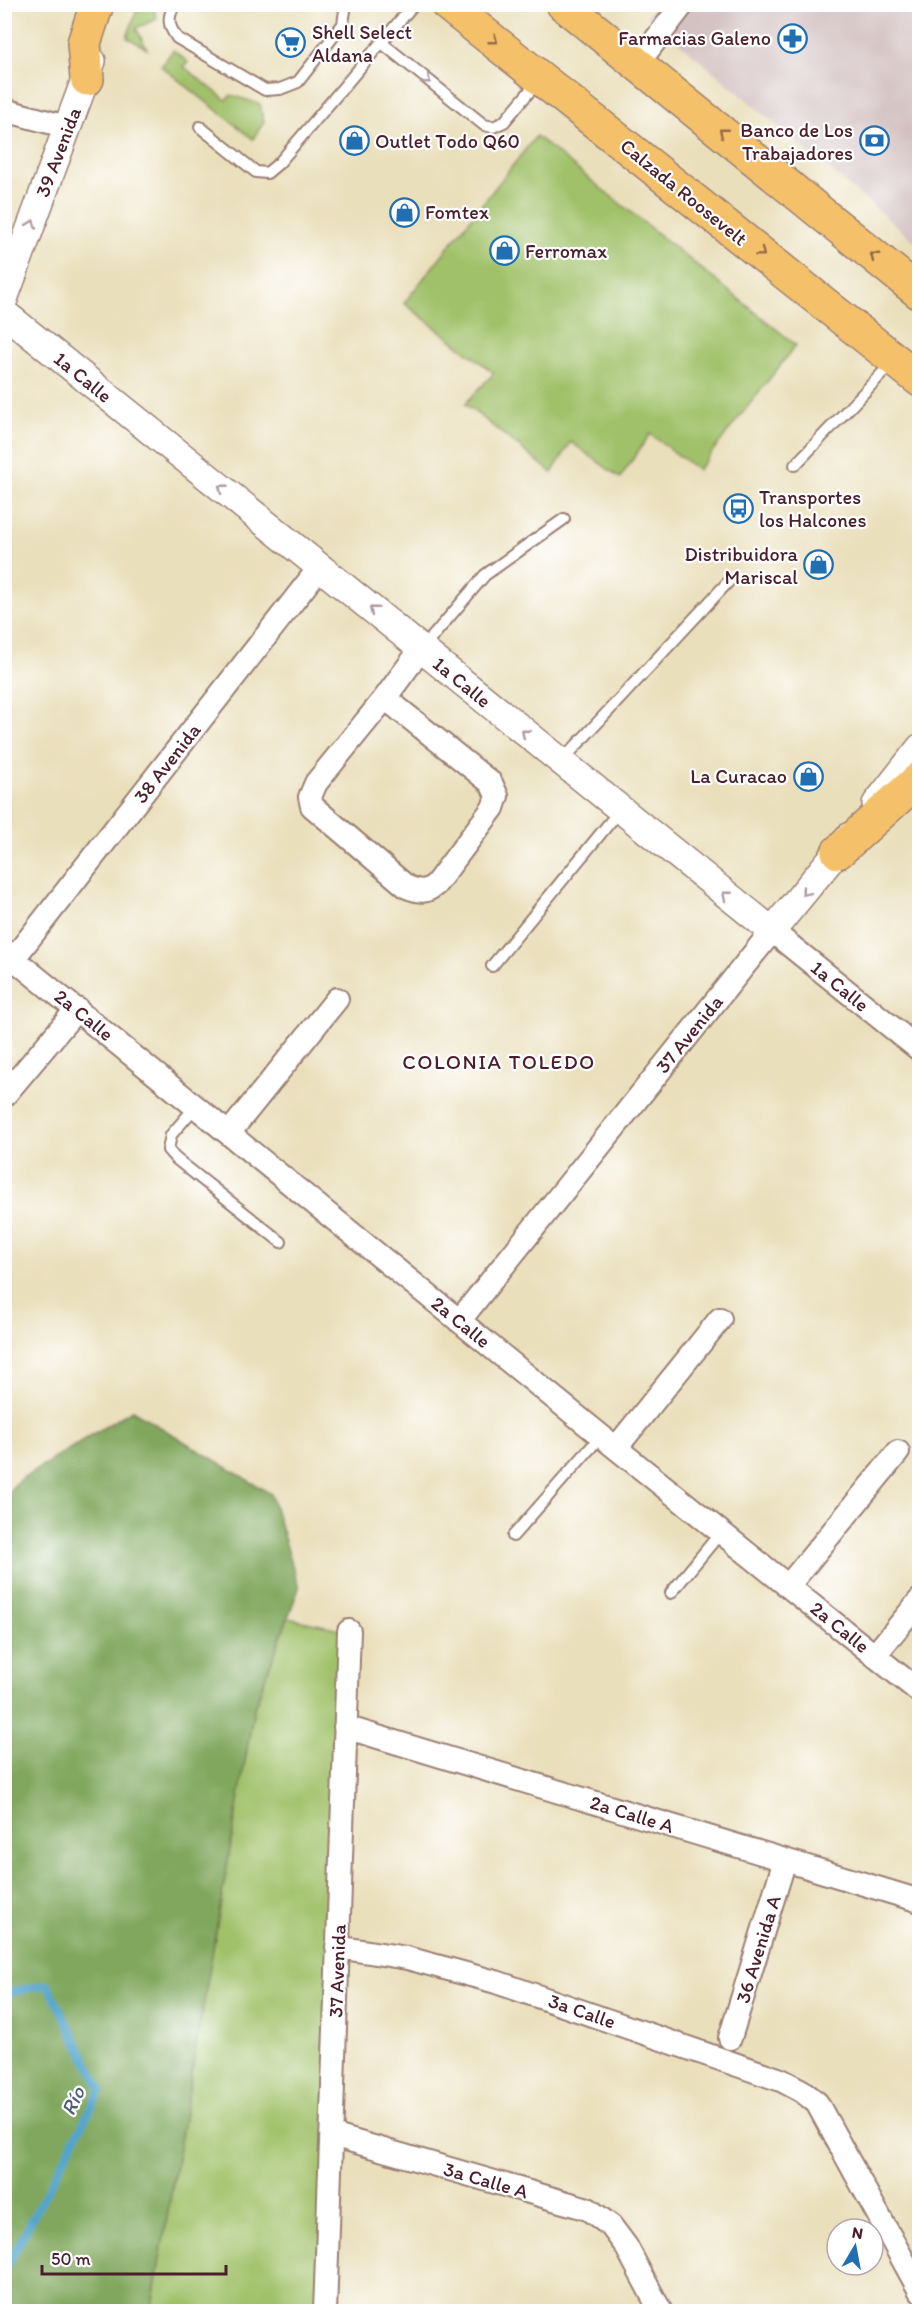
<svg xmlns="http://www.w3.org/2000/svg" width="924" height="2316" viewBox="0 0 924 2316" font-family="Itim,sans-serif">
<style>
.industrial{fill:#d2bfc0}
.green{fill:#a0c169;stroke:#75704a;stroke-width:1.5}
.forest{fill:#80a75d;stroke:#656344;stroke-width:1.5}
.lines{fill:none;stroke-linecap:round;stroke-linejoin:round}
.stream{stroke:#52a5cd;stroke-width:8}
.service-casing{stroke:#9a7f73;stroke-width:14}
.minor-casing{stroke:#9a7f73;stroke-width:26}
.tertiary-casing{stroke:#9a7f73;stroke-width:30}
.trunk-casing{stroke:#9a7f73;stroke-width:36}
.service{stroke:#fff;stroke-width:10}
.minor{stroke:#fff;stroke-width:22}
.tertiary{stroke:#fff;stroke-width:27}
.trunk{stroke:#f4c16a;stroke-width:33}
.oneway{stroke:#966847}
.oneway2{stroke:#ae9aa0}
.labels{text-anchor:middle;stroke-width:4.5;stroke-linejoin:round;paint-order:stroke}
.poi-label{font-size:20px;fill:#4a1f2b;stroke:#fff;text-anchor:start}
.street-label{font-size:20px;fill:#4a1f2b;stroke:#fff}
.neighbourhood-label{font-size:21px;letter-spacing:1.5px;fill:#4a1f2b;stroke:#fff}
.water-label{font-size:21px;font-style:italic;fill:#4e5b74;stroke:#fff}
</style>
<rect width="100%" height="100%" fill="#fff"/>
<filter id="ink" filterUnits="userSpaceOnUse"><feTurbulence type="fractalNoise" baseFrequency=".0167" numOctaves="2"/><feDisplacementMap in="SourceGraphic" scale="12" xChannelSelector="R" yChannelSelector="G"/><feConvolveMatrix kernelMatrix="1 2 1 2 8 2 1 2 1" color-interpolation-filters="sRGB"/></filter>
<filter id="wash" filterUnits="userSpaceOnUse"><feTurbulence type="fractalNoise" baseFrequency=".008" numOctaves="4" result="noise"/><feDisplacementMap in="SourceGraphic" scale="24" xChannelSelector="R" yChannelSelector="G"/><feGaussianBlur stdDeviation="1.35" result="paint"/><feColorMatrix in="noise" values="0 0 0 0 0 0 0 0 0 0 0 0 0 0 0 0 0 1.4 0 .05"/><feComposite in="paint" operator="in"/></filter>
<g filter="url(#wash)">
<rect width="100%" height="100%" fill="#eadfbb"/>
<path class="industrial" d="M658 4 919 5V245L647 16Z"/>
<path class="green" d="M139 5H153L157 19 136 28 147 49 127 37Z
M173 50 188 62 184 67 226 100 231 95 260 104 264 122 253 139 161 66Z
M536 136 796 345 698 470 650 434 620 478 571 442 552 473 465 404 494 373 404 303Z
M288 1618 349 1631 325 2311 151 2312 254 1708Z"/>
<path class="forest" d="M132 1410 271 1494 299 1588 254 1708 151 2311H5V1496L19 1480Z"/>
<g class="lines">
<path class="stream" d="M4 1994 47 1984 101 2089 4 2272"/>
</g>
</g>
<g filter="url(#ink)">
<g class="lines">
<defs>
<path id="service" d="M175 4C167 17 168 26 177 38L265 90 280 89 298 82 343 24 346 4
M382 43 484 125 493 127 504 122 539 80
M200 127 256 172 267 173 279 163 414 4
M795 465 893 362
M422 649 485 575 564 519
M561 762 729 581
M492 966 620 810
M196 1106 171 1135 168 1150 175 1158 281 1242
M513 1536 601 1436
M671 1593 721 1532"/>
<path id="minor" d="M638 63 683 4
M4 110 67 127
M385 698 491 783 497 796 493 808 436 884C426 893 420 892 407 887L312 806 310 797 316 783 385 698 421 649
M4 951 601 1436 920 1692
M14 958 320 567
M4 1096 77 1009
M229 1133 337 999
M459 1321 772 931 920 1050
M616 1448 720 1319
M788 1586 898 1452
M875 1655 920 1600
M345 1727 920 1901
M337 1947 407 1958 496 1982 781 2080 802 2091 817 2103 920 2291
M730 2038 785 1860
M332 2135 588 2209 611 2226 626 2246 661 2312
M325 2312 349 1631"/>
<path id="tertiary" d="M4 299 92 61
M4 313 772 931 850 836
M876 804 920 748"/>
<path id="trunk" d="M447 4 920 380
M563 4 920 293
M87 79 84 43 97 4
M838 852 920 778"/>
</defs>
<use href="#service" class="service-casing"/>
<use href="#minor" class="minor-casing"/>
<use href="#tertiary" class="tertiary-casing"/>
<use href="#trunk" class="trunk-casing"/>
<use href="#service" class="service"/>
<use href="#minor" class="minor"/>
<use href="#tertiary" class="tertiary"/>
<use href="#trunk" class="trunk"/>
</g>
<defs><path id="oneway-chevron" d="M-2-3.5L2.5 0L-2 3.5" fill="none" stroke-width="1.6" stroke-linecap="round" stroke-linejoin="round" transform="scale(1.5)"/></defs>
<g class="oneway">
<use href="#oneway-chevron" transform="translate(494 40) rotate(38)"/>
<use href="#oneway-chevron" transform="translate(723 132) rotate(-141)"/>
<use href="#oneway-chevron" transform="translate(761 253) rotate(39)"/>
<use href="#oneway-chevron" transform="translate(874 256) rotate(-141)"/>
</g>
<g class="oneway2">
<use href="#oneway-chevron" transform="translate(427 80) rotate(39)"/>
<use href="#oneway-chevron" transform="translate(32 224) rotate(-70)"/>
<use href="#oneway-chevron" transform="translate(222 488) rotate(-141)"/>
<use href="#oneway-chevron" transform="translate(373 610) rotate(-141)"/>
<use href="#oneway-chevron" transform="translate(525 733) rotate(-141)"/>
<use href="#oneway-chevron" transform="translate(805 892) rotate(130)"/>
<use href="#oneway-chevron" transform="translate(726 895) rotate(-141)"/>
</g>
</g>
<defs>
<symbol id="pharmacy-ring" viewBox="-11 -11 22 22"><circle r="9.5" fill="#fff" stroke="#1f6fb2" stroke-width="1.5"/><path d="M-2-6h4v4h4v4h-4v4h-4v-4h-4v-4h4Z" fill="#1f6fb2"/></symbol>
<symbol id="supermarket-ring" viewBox="-11 -11 22 22"><circle r="9.5" fill="#fff" stroke="#1f6fb2" stroke-width="1.5"/><path d="M-6-5.5h2.5l.6 2H6L4.5 2H-2.5L-4.4-4H-6ZM-1.5 3.2a1.3 1.3 0 1 0 .1 0ZM3 3.2a1.3 1.3 0 1 0 .1 0Z" fill="#1f6fb2"/></symbol>
<symbol id="shop-ring" viewBox="-11 -11 22 22"><circle r="9.5" fill="#fff" stroke="#1f6fb2" stroke-width="1.5"/><path d="M-5-2.5h2.3a2.7 3.5 0 0 1 5.4 0H5L5.5 6h-11ZM-1.5-2.5h3a1.5 2.3 0 0 0-3 0Z" fill="#1f6fb2"/></symbol>
<symbol id="bank-ring" viewBox="-11 -11 22 22"><circle r="9.5" fill="#fff" stroke="#1f6fb2" stroke-width="1.5"/><path d="M-6-4H6V4H-6ZM0-2.3a2.3 2.3 0 1 0 0 4.6a2.3 2.3 0 1 0 0-4.6Z" fill="#1f6fb2"/></symbol>
<symbol id="bus-ring" viewBox="-11 -11 22 22"><circle r="9.5" fill="#fff" stroke="#1f6fb2" stroke-width="1.5"/><path d="M-5-6H5V4H4V6H2V4H-2V6H-4V4H-5ZM-3.5-4V0h7V-4ZM-3.5 1.2v1.5H-2V1.2ZM2 1.2v1.5H3.5V1.2Z" fill="#1f6fb2"/></symbol>
</defs>
<g fill-rule="evenodd">
<use href="#pharmacy-ring" x="776" y="22" width="33" height="33"/>
<use href="#supermarket-ring" x="274" y="26" width="33" height="33"/>
<use href="#shop-ring" x="338" y="124" width="33" height="33"/>
<use href="#bank-ring" x="858" y="124" width="33" height="33"/>
<use href="#shop-ring" x="388" y="196" width="33" height="33"/>
<use href="#shop-ring" x="488" y="234" width="33" height="33"/>
<use href="#bus-ring" x="722" y="492" width="33" height="33"/>
<use href="#shop-ring" x="802" y="548" width="33" height="33"/>
<use href="#shop-ring" x="792" y="760" width="33" height="33"/>
</g>
<g class="labels">
<g class="poi-label">
<text x="312" y="39">Shell Select<tspan x="312" dy="23">Aldana</tspan></text>
<text x="771" y="45" text-anchor="end">Farmacias Galeno</text>
<text x="853" y="137" text-anchor="end">Banco de Los<tspan x="853" dy="23">Trabajadores</tspan></text>
<text x="375" y="148">Outlet Todo Q60</text>
<text x="425" y="219">Fomtex</text>
<text x="525" y="258">Ferromax</text>
<text x="759" y="504">Transportes<tspan x="759" dy="23">los Halcones</tspan></text>
<text x="798" y="561" text-anchor="end">Distribuidora<tspan x="798" dy="23">Mariscal</tspan></text>
<text x="787" y="783" text-anchor="end">La Curacao</text>
</g>
<g class="street-label">
<text transform="translate(58 152) rotate(-69)" y="7">39 Avenida</text>
<text transform="translate(684 192) rotate(39)" y="7">Calzada Roosevelt</text>
<text transform="translate(83 377) rotate(39)" y="7">1a Calle</text>
<text transform="translate(462 682) rotate(39)" y="7">1a Calle</text>
<text transform="translate(167 763) rotate(-52)" y="7">38 Avenida</text>
<text transform="translate(840 986) rotate(39)" y="7">1a Calle</text>
<text transform="translate(84 1015) rotate(39)" y="7">2a Calle</text>
<text transform="translate(689 1034) rotate(-51)" y="7">37 Avenida</text>
<text transform="translate(461 1322) rotate(39)" y="7">2a Calle</text>
<text transform="translate(840 1627) rotate(39)" y="7">2a Calle</text>
<text transform="translate(632 1814) rotate(17)" y="7">2a Calle A</text>
<text transform="translate(758 1949) rotate(-73)" y="7">36 Avenida A</text>
<text transform="translate(337 1971) rotate(-88)" y="7">37 Avenida</text>
<text transform="translate(582 2011) rotate(19)" y="7">3a Calle</text>
<text transform="translate(486 2180) rotate(16)" y="7">3a Calle A</text>
</g>
<g class="neighbourhood-label">
<text x="499" y="1069">COLONIA TOLEDO</text>
</g>
<g class="water-label">
<text transform="translate(73 2101) rotate(-65)" y="7">Río</text>
</g>
</g>
<rect width="924" height="2316" fill="none" stroke="#fff" stroke-width="24"/>
<g transform="translate(855 2247) rotate(10)"><circle r="28" fill="#ffffff" stroke="#b7a5aa" stroke-width="1.5"/>
<path d="M0-4.5L10 22L0 15L-10 22Z" fill="#1f6fb2"/>
<text y="-9" font-size="16" font-weight="bold" text-anchor="middle" fill="#4a1f2b">N</text>
</g>
<path d="M42 2265v9h184v-9" fill="none" stroke="#4a1f2b" stroke-width="3"/>
<text x="51" y="2265" font-size="18" fill="#4a1f2b" stroke="#ffffff" stroke-width="4.5" paint-order="stroke">50 m</text>
</svg>
